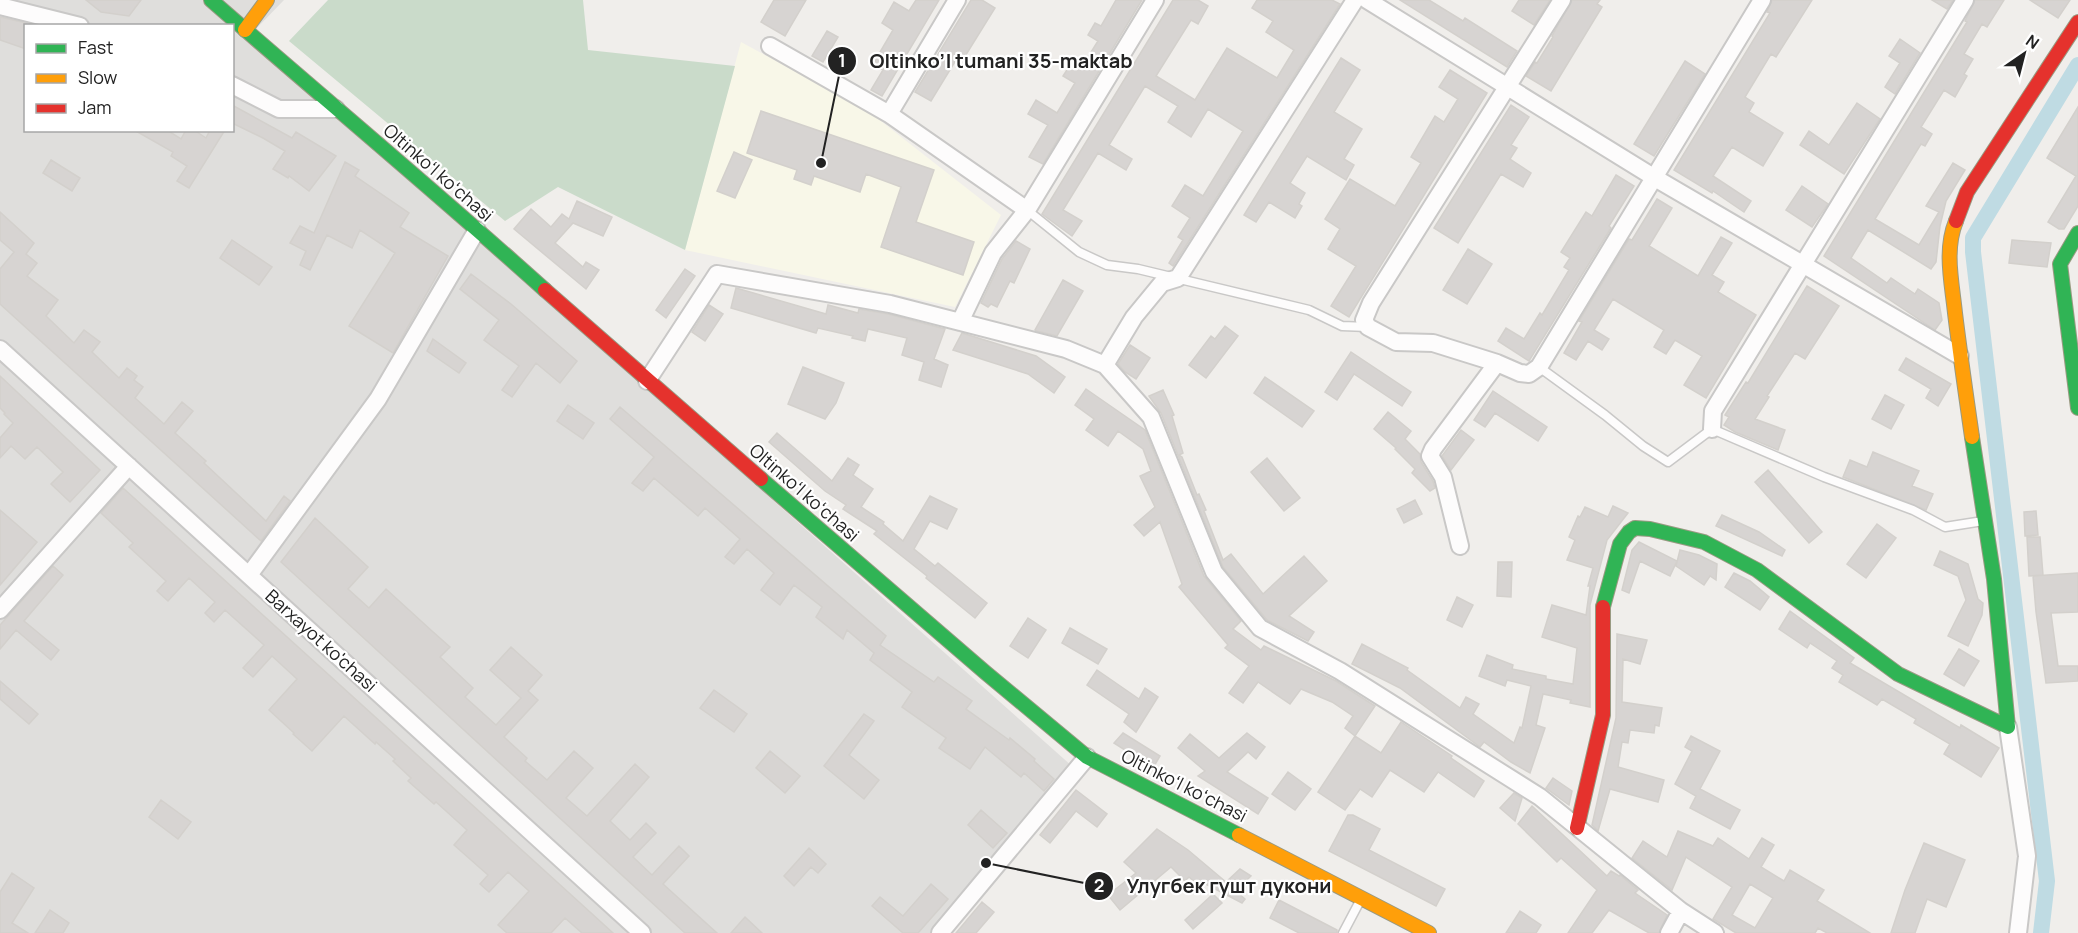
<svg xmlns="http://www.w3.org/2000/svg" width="2078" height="933" viewBox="0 0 2078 933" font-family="Manrope,sans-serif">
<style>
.residential{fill:#dfdedc;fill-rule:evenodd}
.education{fill:#f8f7e8}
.cemetery{fill:#cadbca}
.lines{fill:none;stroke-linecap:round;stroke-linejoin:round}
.canal{stroke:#bfdbe3;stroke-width:16}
.building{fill:#d7d4d2;stroke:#d3d0cc;stroke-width:1.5;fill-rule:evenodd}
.lane-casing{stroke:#c9c8c7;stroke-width:11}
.street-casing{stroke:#c9c8c7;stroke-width:20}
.fast-casing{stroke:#999a82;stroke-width:16}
.slow-casing{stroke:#999a82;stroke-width:16}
.jam-casing{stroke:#999a82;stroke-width:16}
.lane{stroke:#fdfcfc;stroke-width:8}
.street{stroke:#fdfcfc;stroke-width:16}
.fast{stroke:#30b455;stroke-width:14}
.slow{stroke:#ff9f0a;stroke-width:14}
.jam{stroke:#e5322d;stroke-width:14}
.labels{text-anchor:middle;stroke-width:4.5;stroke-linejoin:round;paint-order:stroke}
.street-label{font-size:18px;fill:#222;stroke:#fff}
.leader{fill:none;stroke:#222;stroke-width:2}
.callout-dot{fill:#222;stroke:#fff;stroke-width:2}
.mark-label{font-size:18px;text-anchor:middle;font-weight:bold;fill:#fff}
.callout-label{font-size:20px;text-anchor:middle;font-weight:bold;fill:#222;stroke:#fff;stroke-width:4.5;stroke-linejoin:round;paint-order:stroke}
</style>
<rect width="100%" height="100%" fill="#f0eeeb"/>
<path class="residential" d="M0 0H284L250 35 1082 775 947 933H0ZM26 26H232V130H26Z"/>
<path class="education" d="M741 42 868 111 1001 215 955 307 685 250Z"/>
<path class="cemetery" d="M328 0H583L588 50 735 66 685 250 558 187 505 221 289 41Z"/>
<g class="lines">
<path class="canal" d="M2041 933 2047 881 1973 252V238L2078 65"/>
</g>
<path class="building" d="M86 0H141L129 16 101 12Z
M774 0H806L785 36 761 22Z
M916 0H939L882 96 871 90 883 70 873 64 893 30 882 23 894 2 909 11Z
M971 0H982L995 8 964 58 959 55 931 101 915 92Z
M1116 0H1142L1043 164 1029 157 1048 125 1028 114 1036 100 1057 113 1075 83 1063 76 1074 59 1083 65 1098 41 1088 35 1095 23 1101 26Z
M1173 0H1198L1208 6 1198 24 1191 20 1156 76 1195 100 1227 48 1277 78 1294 50 1266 32 1273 21 1252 8 1257 0H1332L1340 4 1173 266 1169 263 1183 240 1178 237 1190 218 1172 206 1185 185 1203 196 1243 131 1208 109 1191 137 1168 122 1178 106 1145 86 1109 145 1132 159 1126 170 1098 153 1063 210 1082 221 1072 236 1042 214Z
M1400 0H1429L1463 21 1465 18 1517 51 1507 67Z
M1519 0H1550L1534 25 1512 11Z
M1572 0H1600L1597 4 1602 7 1551 91 1526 76 1535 62 1537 63 1553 37 1552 36Z
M1772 0H1812L1776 57 1771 54 1745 97 1754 103 1749 112 1783 133 1763 166 1732 147 1713 176 1751 201 1744 212 1713 191 1712 193 1674 170 1770 13 1767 12Z
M1932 0H1953L1947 9Z
M1975 0H2004L1987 27 1982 24 1964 54 1973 59 1964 74 1967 76 1955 97 1944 90 1921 127 1932 134 1925 146 1921 144 1875 219 1919 245 1939 212 1926 206 1953 163 1965 170 1946 201 1940 226 1936 262 1931 269 1868 230 1851 258 1887 283 1891 278 1915 294 1918 289 1939 303 1942 320 1935 330 1824 256 1967 22 1965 21Z
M2030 0H2070L2058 18Z
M0 17 26 23V49L0 40Z
M827 31 838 37 823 62 812 56Z
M1900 39 1920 53 1895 94 1885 87 1900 63 1889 56Z
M1341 58 1360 70 1334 112 1362 129 1344 159 1354 165 1346 180 1307 156 1290 183 1305 193 1299 204 1302 206 1295 218 1269 202 1256 222 1244 215Z
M1685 61 1705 74 1654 156 1634 144Z
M1450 70 1487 93 1349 317 1331 306 1356 266 1328 249 1340 229 1325 219 1350 179 1395 206 1421 163 1411 157 1435 116 1444 122 1458 99 1439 87Z
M1857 103 1880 119 1844 174 1800 145 1809 131 1829 145Z
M232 105 292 138 296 132 336 156 309 191 289 176 288 178 273 169 285 151 263 138 232 123Z
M1511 105 1529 117 1511 145 1517 148 1510 159 1531 173 1523 187 1501 174 1458 243 1434 228Z
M2078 107V206L2064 229H2059L2048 222 2076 176 2047 158Z
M761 111 934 170 916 222 974 242 963 275 881 247 901 187 866 174 860 192 814 176 811 185 794 179 797 170 747 153Z
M134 130H167L181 139 186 130H194L206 138 210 130H225L189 188 177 181 187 166 171 156 173 152Z
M734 152 752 160 735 198 717 191Z
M51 160 80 178 72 191 43 173Z
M345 162 359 170 355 176 409 213 400 227 448 256 393 353 349 326 395 253 360 230 352 248 327 235 310 270 300 265 306 251 290 243 300 226 314 233Z
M1616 175 1634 186 1609 226 1611 228 1529 361 1498 341 1506 328 1524 339 1540 313 1542 315 1569 270 1564 267 1570 258 1561 252 1586 212 1592 216Z
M1802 186 1828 204 1812 227 1786 210Z
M1657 199 1672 208 1649 246 1698 276 1721 237 1732 243 1712 275 1724 282 1718 292 1756 315 1706 398 1684 385 1702 356 1675 340 1666 354 1654 347 1664 330 1613 299 1594 330 1609 339 1602 350 1588 341 1576 360 1564 353 1582 322 1579 321 1629 239 1632 240Z
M577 201 612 217 603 236 573 223 555 243 583 267 586 262 599 270 586 289 514 229 531 209 551 227 562 214 569 219Z
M0 212 34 243 26 254 37 263 27 276 58 300 46 316 74 343 84 330 100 342 92 352 119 378 127 368 137 376 134 380 143 387 135 398 164 424 182 402 193 411 175 433 206 461 204 463 266 521 284 496 290 501 261 541 0 304V269L14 252 0 240Z
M232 240 272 267 259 285 220 258Z
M2012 240 2051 243 2047 267 2009 263Z
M1016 241 1030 249 1014 283 1010 281 997 307 991 304 988 307 981 303 1002 259Z
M1468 249 1492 264 1467 304 1443 290Z
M685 269 695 276 666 318 656 310Z
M471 274 511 304 577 361 560 383 536 363 512 397 502 390 519 366 484 340 499 320 460 289Z
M1063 280 1083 291 1057 336 1037 331 1035 330Z
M1807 286 1839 306 1805 359 1795 353 1767 396 1769 397 1755 419 1785 430 1778 450 1735 432 1724 425 1729 417 1725 415 1746 382 1748 383Z
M736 288 826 314 828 305 858 313 859 309 888 314 945 329 934 359 948 365 941 387 919 380 924 362 902 355 907 338 868 329 865 341 852 338 853 336 818 328 816 333 731 308Z
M709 305 723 314 705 341 692 332Z
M1225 326 1238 336 1206 378 1189 365 1211 336 1215 339Z
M962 333 1036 356 1065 377 1054 393 1028 374 953 350Z
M433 339 466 363 459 373 427 351Z
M1130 345 1150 358 1136 379 1125 372 1118 364Z
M1351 352 1411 392 1402 406 1354 374 1337 400 1325 392Z
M1906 358 1951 384 1938 406 1926 398 1931 389 1899 370Z
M803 367 844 383 836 403 825 419 788 404Z
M0 376 100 470 70 502 51 484 63 472 37 447 25 459 11 446 0 458V438L13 423 4 414 5 413 0 408Z
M1265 377 1314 411 1302 427 1254 393Z
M1086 389 1145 430 1204 576 1241 621 1233 629 1261 650 1264 646 1336 681 1375 706 1355 736 1345 728 1353 716 1332 702 1301 689 1290 704 1258 682 1243 703 1229 693 1249 666 1225 648 1228 645 1179 587 1182 584 1160 522 1144 536 1134 525 1155 507 1140 476 1151 471 1143 449 1118 431 1108 446 1086 430 1094 419 1075 405Z
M1163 390 1174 415 1172 416 1183 453 1179 455 1182 457 1197 495 1199 494 1206 510 1204 511 1223 560 1231 554 1263 594 1304 556 1327 581 1289 616 1314 632 1308 641 1267 620 1223 567 1161 413 1149 396Z
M1493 391 1547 427 1538 441 1495 413 1485 427 1474 420Z
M1885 395 1904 405 1891 429 1872 419Z
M568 405 594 423 583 439 557 421Z
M620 407 886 636 880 645 934 682 938 677 972 701 966 709 1009 740 1010 738 1035 759 1034 761 1054 779 1044 791 1024 773 1021 777 985 747 970 769 939 748 946 738 902 707 912 692 870 660 874 653 847 630 843 639 816 617 822 607 794 585 780 605 761 590 774 573 747 549 734 564 725 557 740 539 705 508 698 516 654 478 643 491 632 483 654 457 610 419Z
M1388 412 1411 431 1405 439 1420 454 1421 462 1433 481 1435 488 1430 491 1412 473 1415 469 1395 449 1396 448 1374 429Z
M1461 430 1474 440 1451 470 1442 456Z
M777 433 832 481 848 458 859 465 853 475 873 489 861 507 884 522 883 524 903 541 930 496 957 509 947 529 930 521 914 549 935 566 938 563 987 603 975 618 926 578 927 576 874 534 877 531 843 509 846 505 825 491 769 442Z
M1873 452 1919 471 1912 486 1933 494 1926 510 1843 477 1850 460 1867 467Z
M1267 458 1300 498 1284 511 1251 472Z
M1768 470 1822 532 1809 543 1755 482Z
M123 488 579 902 613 933H582L565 918 551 933H507L498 925 529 891 508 872 489 892 480 884 488 875 454 845 467 830 436 802 434 804 408 781 411 778 393 761 395 759 376 742 375 744 344 716 312 751 293 734 294 733 269 710 297 679 272 656 253 677 243 668 264 645 225 610 214 622 205 613 215 602 189 578 168 601 157 591 166 581 129 547 133 543 101 513Z
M1415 500 1422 514 1404 523 1397 509Z
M1613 506 1628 513 1607 540 1590 605V707L1570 703 1571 700 1543 694 1536 725 1545 728 1530 773 1511 762 1484 742 1480 747 1400 688 1352 664 1362 644 1408 668 1407 670 1460 708 1466 697 1479 704 1473 714 1514 743 1520 727 1522 728 1531 686 1507 680 1505 686 1479 676 1487 655 1513 665 1512 669 1546 676V679L1573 684 1577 648 1542 637 1552 605 1586 615 1590 586H1588L1593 568 1567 560 1575 540 1569 537 1578 516 1580 517 1585 507 1608 517Z
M0 510 37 542 0 585Z
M2036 511 2038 535 2025 536 2024 512Z
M1722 515 1759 532 1785 550 1782 556 1716 526Z
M315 518 368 567 348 589 369 608 386 589 432 631 450 647 440 657 473 688 465 697 496 725 521 698 490 670 511 647 542 675 528 691 538 700 504 737 527 758 525 761 547 780 574 751 593 768 566 798 587 816 635 764 649 777 610 821 630 840 646 823 656 833 633 857 652 875 679 846 689 856 663 884 717 933H685L281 562Z
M1877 524 1896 538 1866 578 1847 564Z
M2027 537H2040L2043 575 2029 576Z
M1639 542 1677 561 1670 576 1640 561 1629 593 1622 590 1632 550Z
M1680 550 1699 555 1717 564 1716 580 1710 576 1704 585 1676 566Z
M1940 551 1968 564 1978 599 1983 603 1982 615 1968 646 1948 636 1966 600 1958 576 1934 565Z
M1498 562H1512L1511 597 1497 596Z
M53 566 63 575 24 621 59 650 51 660 16 630 0 649V625Z
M1734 573 1750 581 1769 597 1760 610 1725 587Z
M2078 573V612L2051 613 2058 666H2078V681L2046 683 2036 612 2033 576Z
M1457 597 1473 605 1462 627 1447 620Z
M1790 611 1854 658 1850 663 1960 728 1961 725 1999 748 1981 777 1944 754 1950 744 1914 723 1916 719 1882 699 1877 705 1839 682 1843 675 1832 668 1837 661 1810 643 1807 648 1779 629Z
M1028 618 1046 630 1028 658 1010 646Z
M1070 628 1107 649 1098 664 1062 643Z
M1617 634 1647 640 1640 664 1623 659 1622 702 1662 708 1659 726 1655 725 1654 733 1630 730 1628 743 1622 742 1618 767 1664 780 1658 802 1610 789 1598 831 1592 825 1616 718Z
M1959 649 1979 661 1964 686 1944 674Z
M1097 670 1139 699 1145 688 1158 697 1136 732 1124 722 1129 714 1087 685Z
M0 681 38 714 29 724 0 699Z
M714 690 747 714 734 732 700 708Z
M864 714 874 721 849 755 879 780 864 799 824 766Z
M1401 722 1452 756 1451 758 1484 781 1474 797 1438 772 1424 792 1390 770 1372 797 1360 789 1345 810 1318 792 1355 736 1381 753Z
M1123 733 1160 756 1153 768 1114 743Z
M1247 733 1265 747 1256 759 1248 752 1227 772 1268 798 1258 814 1198 776 1205 771 1178 748 1190 734 1219 758Z
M1691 736 1720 751 1700 789 1740 810 1730 829 1690 808 1696 796 1675 784 1692 751 1685 747Z
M770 751 800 776 785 793 756 768Z
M1288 772 1311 789 1295 810 1272 794Z
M1553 778 1572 791 1569 805 1546 788Z
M1076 790 1107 814 1097 827 1076 811 1050 843 1040 835Z
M1514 793 1522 798 1515 821 1500 808Z
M161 800 191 822 178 839 149 817Z
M1532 806 1607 876 1611 871 1619 876 1620 875 1638 890 1635 893 1667 915 1659 933H1649L1609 910 1592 933H1568L1597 890 1561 858 1557 862 1518 824Z
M981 810 1007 833 993 848 968 825Z
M1348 815H1353L1380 829 1369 850 1445 889 1436 906 1329 851Z
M1157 829 1188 850 1226 882 1240 869 1251 876 1236 891 1245 899 1242 903 1198 880 1196 883 1189 877 1185 881 1171 867 1120 910 1108 895 1136 873 1124 862Z
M1678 831 1713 846 1718 838 1749 859 1762 838 1774 845 1761 867 1784 881 1790 870 1824 890 1817 901 1870 933H1827L1818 928 1815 933H1736L1713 919 1732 887 1686 857 1672 890 1632 858 1643 841 1667 857ZM1750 884 1773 898 1755 928 1732 915Z
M1924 843 1965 860 1946 907 1927 899 1915 933H1891L1905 890Z
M809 848 826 864 818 873 811 867 794 886 784 876Z
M12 873 34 888 12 923 28 933H0V892Z
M931 884 948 899 918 933H903L872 906 880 897 903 916Z
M1213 894 1222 903 1193 929 1185 920Z
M1279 900 1337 930V933H1299L1270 918Z
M982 902 994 912 976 933H956Z
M50 910 69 923 63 933H35Z
M1520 911 1541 925 1536 933H1506Z
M745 917 762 933H731Z"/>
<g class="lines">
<defs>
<path id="lane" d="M1027 210 1079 252 1107 265 1138 269 1309 310 1342 326 1368 327
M1539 367 1605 415 1643 446 1668 462 1712 429 1824 477 1913 510 1945 527 1983 521
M1343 933 1361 899"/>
<path id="street" d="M1367 0 1655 178 1960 356
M1562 0 1371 303 1364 320 1368 327 1396 342 1433 343 1497 363 1520 373 1529 374 1539 367 1762 0
M0 6 80 26
M770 46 889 114 1027 210 993 253 960 322
M232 85 279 109H336
M889 114 957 0
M1027 210 1155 0
M0 349 642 933
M1105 365 1134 317 1162 283 1178 278 1355 0
M647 381 717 274 890 304 1066 349 1105 365 1151 417 1214 572 1260 628 1340 671 1540 797 1681 911 1715 933
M1712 429 1713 411 1965 0
M1460 546 1443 477 1430 456 1433 449 1497 363
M249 575 378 399 477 230
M0 610 129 466
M2008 727 2027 856 2018 933
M940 933 1087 757
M1669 933 1681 911"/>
<path id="fast" d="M211 0C322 97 435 191 545 290
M2078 233 2060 264 2078 408
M761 479 986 673 1087 757 1239 835
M1603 607 1620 544 1629 532 1635 528 1650 529 1704 542 1757 570 1898 674 2008 727 1994 579 1972 437"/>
<path id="slow" d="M245 30 267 0
M1956 221C1944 250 1952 283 1955 313 1960 354 1966 395 1972 437
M1239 835 1429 933"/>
<path id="jam" d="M1956 221 1967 192 2078 22
M545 290 761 479
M1577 828 1603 715V607"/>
</defs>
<use href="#lane" class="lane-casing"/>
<use href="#street" class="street-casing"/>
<use href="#fast" class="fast-casing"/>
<use href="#slow" class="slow-casing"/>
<use href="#jam" class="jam-casing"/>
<use href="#lane" class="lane"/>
<use href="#street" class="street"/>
<use href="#fast" class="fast"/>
<use href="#slow" class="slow"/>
<use href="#jam" class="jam"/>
</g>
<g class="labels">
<g class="street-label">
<text transform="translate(438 173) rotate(41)" y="6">Oltinkoʻl koʻchasi</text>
<text transform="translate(804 493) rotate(41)" y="6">Oltinkoʻl koʻchasi</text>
<text transform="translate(321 641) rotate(42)" y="6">Barxayot ko'chasi</text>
<text transform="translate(1184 786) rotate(27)" y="6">Oltinkoʻl koʻchasi</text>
</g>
</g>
<path class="leader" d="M821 163L842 61M986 863L1099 886"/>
<g class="callout-dot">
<circle cx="821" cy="163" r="6"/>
<circle cx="986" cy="863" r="6"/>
<circle cx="842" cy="61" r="15"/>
<circle cx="1099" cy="886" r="15"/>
</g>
<g class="mark-label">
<text x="842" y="67">1</text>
<text x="1099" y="892">2</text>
</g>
<g class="callout-label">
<text x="1001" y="68">Oltinko’l tumani 35-maktab</text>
<text x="1229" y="893">Улугбек гушт дукони</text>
</g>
<rect x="24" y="24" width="210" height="108" fill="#ffffff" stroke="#a7a7a7" stroke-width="1.5"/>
<rect x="36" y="44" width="30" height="9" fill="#30b455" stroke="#a7a7a7" stroke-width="1.5"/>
<text x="78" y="54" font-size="18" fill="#222222">Fast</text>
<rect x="36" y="74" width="30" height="9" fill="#ff9f0a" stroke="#a7a7a7" stroke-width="1.5"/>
<text x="78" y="84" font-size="18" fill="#222222">Slow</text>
<rect x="36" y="104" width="30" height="9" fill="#e5322d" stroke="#a7a7a7" stroke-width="1.5"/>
<text x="78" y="114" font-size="18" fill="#222222">Jam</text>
<g transform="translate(2024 54) rotate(35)" stroke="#ffffff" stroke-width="4.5" paint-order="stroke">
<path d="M0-4.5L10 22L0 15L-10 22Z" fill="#222222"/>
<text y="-9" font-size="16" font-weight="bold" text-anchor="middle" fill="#222222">N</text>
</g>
</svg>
